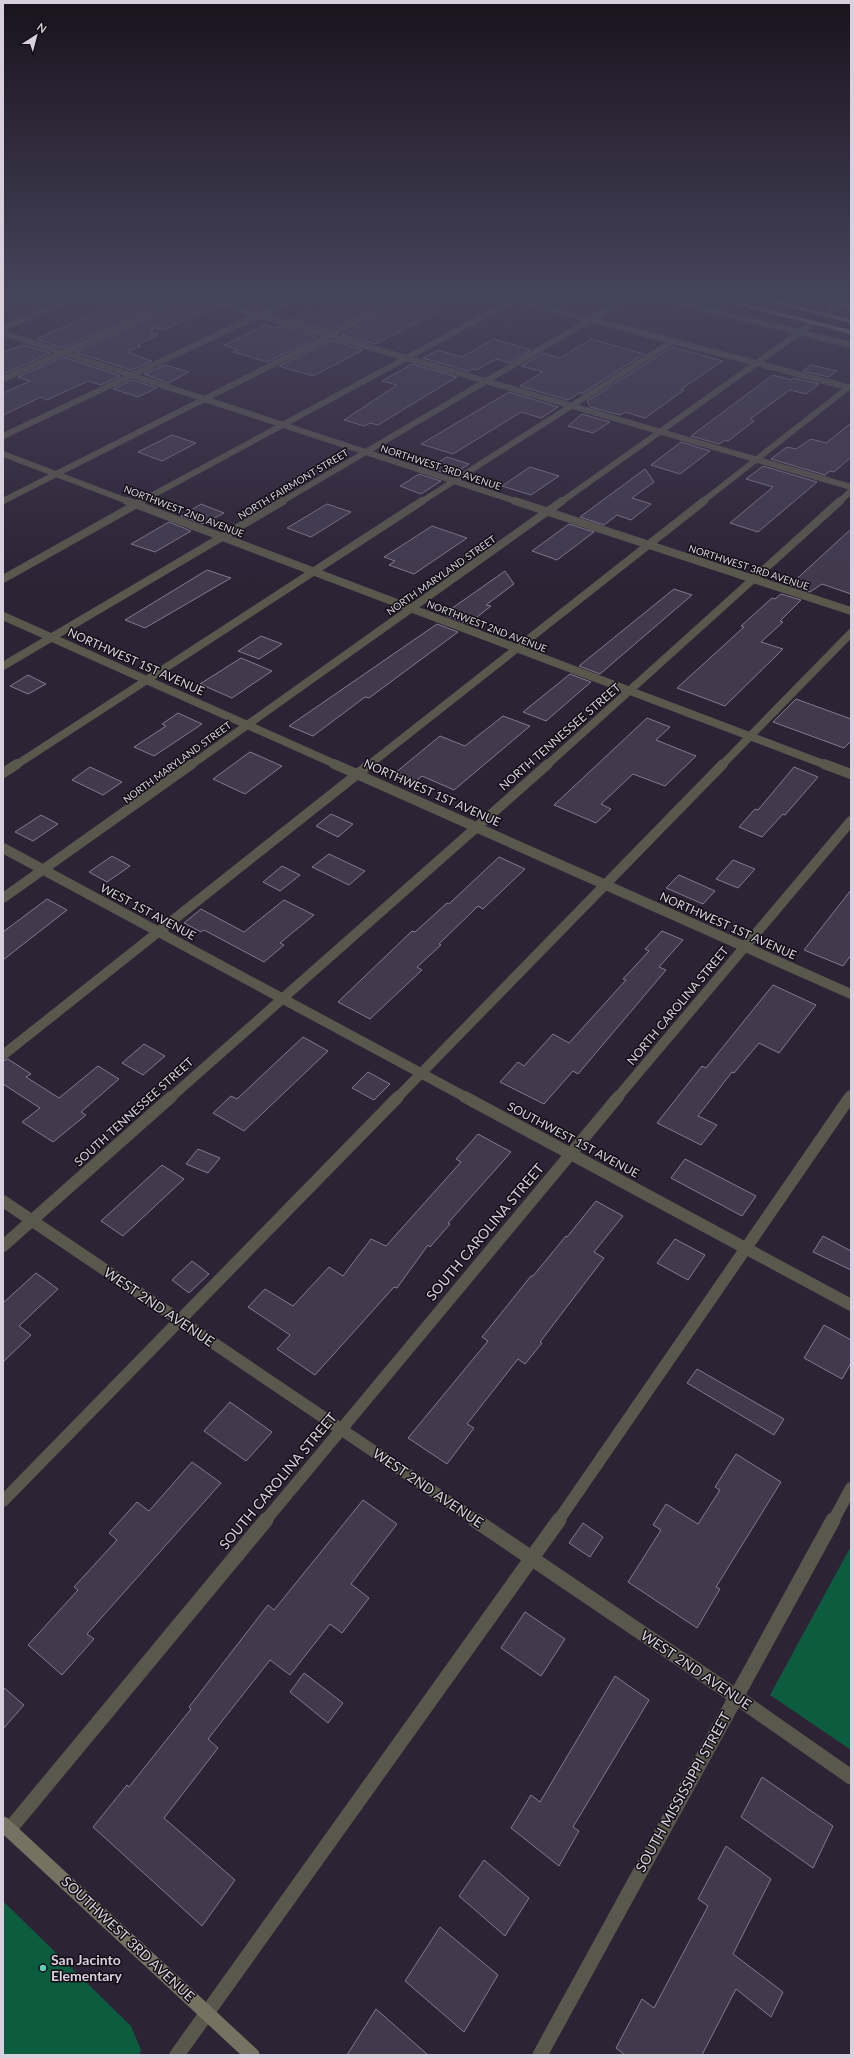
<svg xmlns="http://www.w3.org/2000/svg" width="854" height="2058" viewBox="0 0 854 2058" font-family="Lato,sans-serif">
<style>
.green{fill:#0c5c3f}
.building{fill:#42394d;stroke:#847990}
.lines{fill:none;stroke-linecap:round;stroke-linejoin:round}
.service-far4{stroke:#5a574d;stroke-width:6}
.service-far3{stroke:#5a574d;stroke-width:8}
.service-far2{stroke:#5a574d;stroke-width:10}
.service-far1{stroke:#5a574d;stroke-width:12}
.service{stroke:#5a574d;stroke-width:15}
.minor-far4{stroke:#5a574d;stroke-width:6}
.minor-far3{stroke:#5a574d;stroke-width:8}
.minor-far2{stroke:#5a574d;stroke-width:10}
.minor-far1{stroke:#5a574d;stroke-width:12}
.minor{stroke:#5a574d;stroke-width:15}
.tertiary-far2{stroke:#5a574d;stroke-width:6}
.tertiary-far1{stroke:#5a574d;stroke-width:8}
.tertiary{stroke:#5a574d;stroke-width:10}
.secondary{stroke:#767262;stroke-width:15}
.trunk{fill:#968f78;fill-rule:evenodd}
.poi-dot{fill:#5eceb8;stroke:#130e16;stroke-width:1.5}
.labels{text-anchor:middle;stroke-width:3;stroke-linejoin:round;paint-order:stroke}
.far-street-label{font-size:10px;fill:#d8d1dd;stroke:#130e16}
.street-label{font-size:12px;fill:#d8d1dd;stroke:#130e16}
.near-street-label{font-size:14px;fill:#d8d1dd;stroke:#130e16}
.near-poi-label{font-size:14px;font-weight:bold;fill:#d8d1dd;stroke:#130e16;text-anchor:start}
</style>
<rect width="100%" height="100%" fill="#2e2235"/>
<path class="green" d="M851 1546V1750L770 1695Z
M3 1901 131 2026 141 2050 139 2055H3Z"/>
<path class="building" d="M142 294 182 295 62 348 37 339 110 306 113 307Z
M203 294H243L227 301Z
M359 294H371L391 300 329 331 291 320 309 311 319 314Z
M192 300 215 307 163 330 153 327 151 333 158 335 137 345 141 346 127 352 152 361 131 370 75 352Z
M404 303 437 312 375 344 342 335Z
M265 325 275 328 279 326 317 337 267 362 233 352 238 350 224 345Z
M494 339 531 350 509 363 496 359 476 370 472 369 468 371 423 358 438 350 462 357Z
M591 339 644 354 582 394 581 392 568 400 520 386 543 372 521 366 543 353 560 358Z
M330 340 363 350 313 376 279 366Z
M24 345 50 353 6 373 3 372V352Z
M672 347 723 361 681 389 684 390 645 418 625 412 620 415 590 407 587 401Z
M63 357 120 376 101 385 88 381 47 400 41 397 3 415V393L30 381 18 377Z
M412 364 457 377 378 425 370 423 364 426 344 420 397 385 382 381Z
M165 365 189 372 168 383 144 374Z
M811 365 837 371 829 377 803 371Z
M773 375 791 380 794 378 819 384 806 394 790 390 750 419 754 421 728 441 725 440 719 444 691 436Z
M132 380 157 388 138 397 113 389Z
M509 392 558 407 541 418 521 412 453 454 421 444Z
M582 414 610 422 593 433 568 426Z
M851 423V457L834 472 830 471 825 475 771 459 787 447 796 449 811 439 826 443Z
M172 435 196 443 162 461 138 452Z
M681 442 710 451 680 474 651 465Z
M447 457 469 464 451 475 429 468Z
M763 466 817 482 758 532 730 523 773 487 746 479Z
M530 467 559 476 531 495 502 486Z
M645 469 654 482 632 498 651 504 631 520 617 515 604 525 580 517Z
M419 474 441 481 421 494 400 486Z
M201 504 224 513 203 524 181 516Z
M327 504 351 512 311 537 287 528Z
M169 522 191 531 155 552 131 544Z
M569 524 594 532 557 560 532 551Z
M432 526 467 538 414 574 389 565 395 561 384 557Z
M851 529V594L822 584 810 592 790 585Z
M207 570 231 578 145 628 125 620Z
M505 571 514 584 486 605 491 606 468 624 447 616 455 611 451 609Z
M674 589 692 595 600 674 579 666Z
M781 594 801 600 780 621 783 622 761 642 783 649 725 706 677 688 744 627 741 626 772 598 775 599Z
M437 624 458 632 369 698 365 697 313 736 289 726Z
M261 636 282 644 259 659 238 651Z
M241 658 272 671 232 698 200 684Z
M570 674 591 682 546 721 523 712Z
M28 675 46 684 28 694 10 686Z
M796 699 851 719V741L844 748 773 722Z
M178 713 202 724 154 756 134 747 166 726 162 724Z
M503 716 530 726 454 790 422 776 415 782 395 773 440 736 465 746Z
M647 718 670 727 656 740 696 756 665 786 633 774 601 804 611 809 596 823 554 805Z
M250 752 282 766 245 794 213 779Z
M90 767 122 782 103 795 72 780Z
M794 767 818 777 785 815 783 814 762 837 739 827 755 809 758 810Z
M331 814 353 824 338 837 316 826Z
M41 815 58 824 33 841 15 832Z
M329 854 365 871 349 885 312 867Z
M112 856 130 866 107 882 89 872Z
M499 857 525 869 483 909 478 906 439 944 441 945 417 967 422 970 370 1019 338 1002 412 931 415 932 447 903 449 904Z
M733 860 755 869 738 888 716 879Z
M282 866 300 875 280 891 263 882Z
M679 875 715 891 703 904 666 888Z
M851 890V955L843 966 804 950Z
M47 899 67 910 3 960V932Z
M284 900 314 915 280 943 284 945 264 962 204 930 201 932 184 923 201 909 244 932Z
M662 931 683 940 659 967 666 970 578 1074 573 1071 544 1104 500 1082 518 1062 524 1066 553 1034 569 1043 626 980 623 979 649 951 645 949Z
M773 985 816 1005 779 1053 759 1043 734 1073 732 1072 698 1116 717 1125 701 1145 657 1123 702 1066 706 1068Z
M303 1037 328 1051 244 1131 213 1113 231 1096 237 1099Z
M144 1044 165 1056 143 1075 122 1063Z
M8 1059 31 1074 26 1077 59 1098 98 1066 119 1079 81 1112 86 1115 53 1142 22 1122 40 1108 3 1084V1061Z
M368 1072 390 1084 374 1100 352 1088Z
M478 1134 511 1152 448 1223 450 1224 430 1247 428 1245 397 1288 394 1287 315 1375 277 1349 290 1335 248 1307 265 1289 293 1306 329 1267 343 1276 371 1239 386 1246 461 1162 456 1159Z
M198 1149 220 1158 208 1173 186 1164Z
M685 1159 756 1196 742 1216 671 1178Z
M162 1165 184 1179 123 1236 101 1221Z
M596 1201 623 1216 594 1252 604 1258 540 1342 542 1343 525 1364 518 1359 467 1424 474 1428 447 1464 408 1438 488 1341 482 1337 531 1276H533L566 1236 567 1237Z
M823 1236 851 1251V1270L813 1252Z
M675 1239 705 1255 688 1280 657 1263Z
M192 1261 209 1274 189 1293 172 1280Z
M36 1273 58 1289 19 1326 31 1335 3 1362V1303Z
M824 1325 851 1340V1363L842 1379 804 1358Z
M697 1369 784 1419 774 1435 687 1383Z
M230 1402 272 1432 246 1461 204 1431Z
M736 1454 781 1482 716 1587 720 1589 697 1628 628 1582 661 1530 653 1525 666 1504 698 1524 720 1490 715 1487Z
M192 1462 221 1483 87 1634 94 1639 62 1675 28 1645 78 1590 74 1587 117 1540 109 1533 137 1502 149 1511Z
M363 1500 397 1524 351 1584 369 1598 342 1633 330 1624 290 1675 270 1660 208 1739 218 1748 164 1818 235 1880 202 1926 93 1827 127 1785 129 1787 191 1709 189 1707 268 1605 274 1610Z
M583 1523 603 1537 590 1557 569 1543Z
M525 1612 565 1639 541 1676 501 1648Z
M304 1673 343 1703 328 1723 290 1692Z
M615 1676 649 1700 573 1827 579 1831 559 1866 511 1828 531 1795 540 1802Z
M3 1687 24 1705 3 1729Z
M762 1777 833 1826 813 1868 741 1817Z
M726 1846 771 1879 733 1954 783 1992 771 2017 736 1989 702 2055H625L616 2048 642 1999 654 2008 708 1906 698 1899Z
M484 1860 529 1898 505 1936 459 1896Z
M440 1927 498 1975 464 2032 405 1981Z
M376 2009 428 2055H347Z"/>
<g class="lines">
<path class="service-far4" d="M3 328 83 294
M3 436 304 294
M140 502 514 300
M421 502 673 341
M702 502 849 387"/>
<path class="service-far3" d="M3 579 142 501
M16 765 422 501
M369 765 704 501
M722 765 851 633"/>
<path class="service-far2" d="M3 773 17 764
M3 1055 370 764
M397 1098 723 764
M849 1098 851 1095"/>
<path class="service-far1" d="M3 1501 398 1097
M558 1521 850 1097"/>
<path class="service" d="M177 2055 559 1520"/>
<path class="minor-far4" d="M186 294 851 487
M492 294 851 388
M3 379 193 295
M3 454 130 502
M3 501 412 294
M281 502 634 294
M839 502 851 491"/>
<path class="minor-far3" d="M127 501 826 765
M3 616 337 765
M3 666 283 501
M547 765 840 501"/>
<path class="minor-far2" d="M334 764 851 994
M824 764 851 774
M3 848 467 1098
M170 1098 548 764
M617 1098 851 821"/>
<path class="minor-far1" d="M465 1097 851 1305
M3 1201 477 1521
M3 1246 171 1097
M265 1521 618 1097
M833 1521 851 1488"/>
<path class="minor" d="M475 1520 735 1696 851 1777
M9 1830 266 1520
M540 2055 833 1520"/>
<path class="tertiary-far2" d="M643 294 851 345
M795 294 851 308
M826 315 851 297
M3 333 518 502
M561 502 813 323"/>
<path class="tertiary-far1" d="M515 501 851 611
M191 765 562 501"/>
<path class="tertiary" d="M3 898 192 764"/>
<path class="secondary" d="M3 1824 252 2055"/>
<path class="trunk" d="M693 294H704L851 330V334Z
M738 294H749L851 319V323Z"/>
</g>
<linearGradient id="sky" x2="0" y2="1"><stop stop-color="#19131d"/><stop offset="0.51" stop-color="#46445c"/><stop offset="1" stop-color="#46445c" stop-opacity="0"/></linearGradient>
<rect width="854" height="582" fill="url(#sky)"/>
<circle class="poi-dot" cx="43" cy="1968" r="4"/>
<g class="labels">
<g class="far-street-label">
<text transform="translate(441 467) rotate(18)" y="4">NORTHWEST 3RD AVENUE</text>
<text transform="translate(293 484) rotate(-31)" y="4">NORTH FAIRMONT STREET</text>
<text transform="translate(184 511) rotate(21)" y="4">NORTHWEST 2ND AVENUE</text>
<text transform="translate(749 567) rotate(18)" y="4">NORTHWEST 3RD AVENUE</text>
<text transform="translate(441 575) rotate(-35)" y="4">NORTH MARYLAND STREET</text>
<text transform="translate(487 626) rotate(21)" y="4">NORTHWEST 2ND AVENUE</text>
<text transform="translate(177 762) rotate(-36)" y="4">NORTH MARYLAND STREET</text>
</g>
<g class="street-label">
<text transform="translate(136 662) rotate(24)" y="4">NORTHWEST 1ST AVENUE</text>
<text transform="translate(560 737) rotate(-41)" y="4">NORTH TENNESSEE STREET</text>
<text transform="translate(432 793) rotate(24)" y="4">NORTHWEST 1ST AVENUE</text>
<text transform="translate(148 912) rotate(28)" y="4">WEST 1ST AVENUE</text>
<text transform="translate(728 926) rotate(24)" y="4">NORTHWEST 1ST AVENUE</text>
<text transform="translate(678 1006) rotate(-50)" y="4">NORTH CAROLINA STREET</text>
<text transform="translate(134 1112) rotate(-42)" y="4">SOUTH TENNESSEE STREET</text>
<text transform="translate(573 1140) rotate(28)" y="4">SOUTHWEST 1ST AVENUE</text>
</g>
<g class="near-street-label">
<text transform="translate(485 1232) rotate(-50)" y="5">SOUTH CAROLINA STREET</text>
<text transform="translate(159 1307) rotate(34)" y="5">WEST 2ND AVENUE</text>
<text transform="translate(278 1481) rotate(-50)" y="5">SOUTH CAROLINA STREET</text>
<text transform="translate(428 1488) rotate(34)" y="5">WEST 2ND AVENUE</text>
<text transform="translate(696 1670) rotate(34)" y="5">WEST 2ND AVENUE</text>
<text transform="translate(683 1792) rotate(-61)" y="5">SOUTH MISSISSIPPI STREET</text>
<text transform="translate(128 1939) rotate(43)" y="5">SOUTHWEST 3RD AVENUE</text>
</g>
<g class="near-poi-label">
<text x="51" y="1965">San Jacinto<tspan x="51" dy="16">Elementary</tspan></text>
</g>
</g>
<rect width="854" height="2058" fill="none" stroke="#d8d1dd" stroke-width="8"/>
<g transform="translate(36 36) rotate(36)" stroke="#130e16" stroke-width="3" paint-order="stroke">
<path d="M0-3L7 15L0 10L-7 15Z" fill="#d8d1dd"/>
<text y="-6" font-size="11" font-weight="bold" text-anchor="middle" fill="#d8d1dd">N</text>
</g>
</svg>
